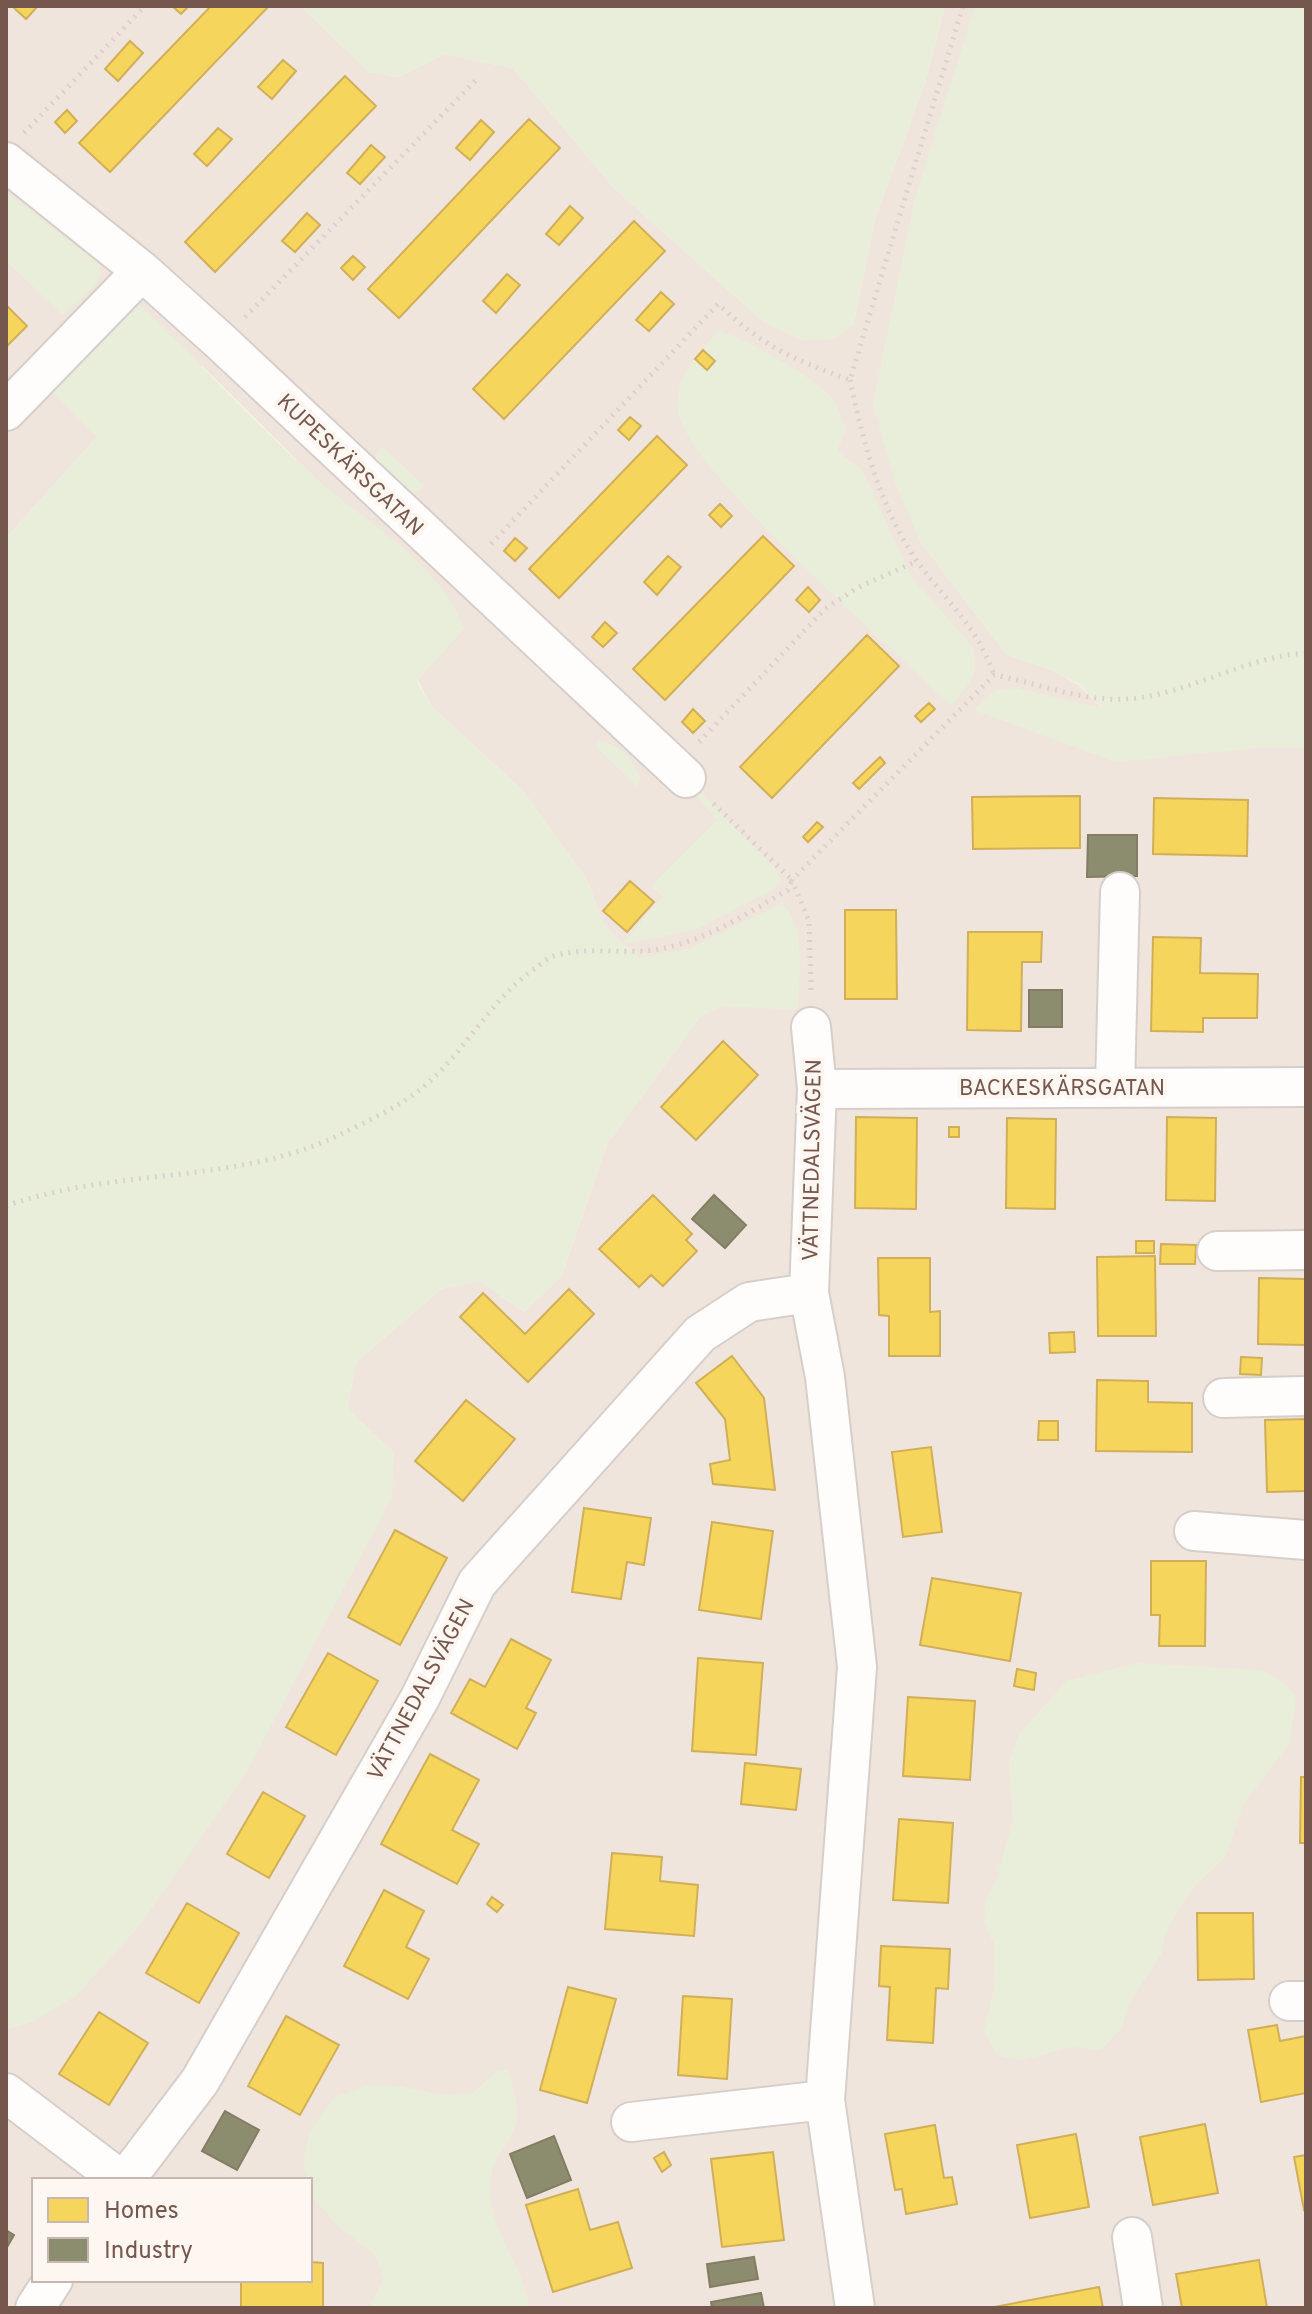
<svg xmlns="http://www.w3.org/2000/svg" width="1312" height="2314" viewBox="0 0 1312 2314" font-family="Overpass,sans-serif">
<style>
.residential{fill:#f0e5dc;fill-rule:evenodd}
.green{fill:#e8eeda}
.homes{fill:#f6d55c;stroke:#d0af58;stroke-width:2}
.industry{fill:#8c8c6e;stroke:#857c64;stroke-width:2}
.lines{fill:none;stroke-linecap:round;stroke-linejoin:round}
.minor-casing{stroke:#d6ceca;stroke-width:42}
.path{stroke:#dad1cf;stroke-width:5;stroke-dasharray:2 6;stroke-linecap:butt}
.minor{stroke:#fefdfc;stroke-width:38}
.labels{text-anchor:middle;stroke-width:8;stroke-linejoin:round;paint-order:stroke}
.street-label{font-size:22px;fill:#76574e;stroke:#fef7f1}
</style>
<rect width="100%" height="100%" fill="#f8f3ee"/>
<path class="residential" d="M6 6H301L369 72 399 77 444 54 513 68 614 188 765 323 853 326 875 219 925 83 945 6H1007L920 541 1006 654 1054 671 1079 685 1122 729 1257 748H1306V2308H6V2029L36 2020 394 1453 347 1409 356 1362 441 1289 480 1281 524 1312 562 1275 607 1144 700 1017 604 925 587 880 523 791 431 706 313 476 202 366 97 437 6 538ZM34 2180H310V2280H34Z"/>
<path class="green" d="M301 6H945L925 83 875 219 853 326 833 339 804 341 765 323 614 188 513 68 444 54 399 77 369 72Z
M975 6H1306V748H1257L1116 762 974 710 995 691 1016 688 1102 708 1079 684 1054 671 1006 654 920 541 895 482 873 404 915 198Z
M6 192 99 264 101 274 95 285 63 315 6 261Z
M138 303C196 360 252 419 312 475 364 523 438 559 464 629L417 681 431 706 523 791 587 880 604 925 623 943 663 896 651 886 717 820 691 790 703 795 776 869 781 881 774 889 695 930 624 944 638 958 691 948 782 903C808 928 798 977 798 1010L723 1006 700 1017 607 1144 562 1275 524 1312 480 1281 441 1289 356 1362 347 1409 394 1453 392 1497 246 1773 140 1925 78 1994 36 2020 6 2029V538L97 437 51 390Z
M718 331C743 337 813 377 830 396 838 405 842 419 846 430L837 451 863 471 911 577 973 647C980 675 969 685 951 705 901 656 682 466 678 410 675 377 697 354 718 331Z
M382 446 424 486 412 496 374 460Z
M598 741C618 742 633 760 640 778L638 787 596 747Z
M1137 1663 1263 1670 1284 1683 1296 1697 1290 1742 1242 1806 1226 1856 1195 1886 1182 1904 1166 1932 1161 1955 1129 2003 1122 2028 1101 2050 1072 2047 1019 2061 997 2055 984 2031 995 1984 994 1944 984 1923 986 1900 997 1878 1013 1820 1009 1762 1019 1734 1067 1681Z
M507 2069C515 2093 524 2116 509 2140 502 2150 494 2161 492 2173 481 2226 523 2259 529 2308H369L384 2278 374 2254 338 2226 314 2199 303 2162 310 2131 335 2097 372 2085 398 2086 441 2095 473 2093 497 2071Z"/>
<path class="homes" d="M12 6H38L26 19Z
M172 6H189L181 14Z
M211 6H269L110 172 79 143Z
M130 41 143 53 118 81 105 69Z
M283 60 296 71 272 99 258 87Z
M345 76 376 106 215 272 185 242Z
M67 110 77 121 65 133 55 122Z
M529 119 560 148 399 318 368 289Z
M481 120 494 132 470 160 456 148Z
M218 128 232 139 207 166 194 154Z
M371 145 385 157 360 184 347 173Z
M570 206 583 218 559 245 546 234Z
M307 213 320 225 295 252 282 241Z
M634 221 665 251 504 419 473 389Z
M353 256 365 267 353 280 341 268Z
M507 274 520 285 496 313 483 301Z
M661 292 674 304 649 331 636 320Z
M6 305 27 326 6 347Z
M703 350 715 361 707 370 695 359Z
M630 417 641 426 629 440 618 430Z
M657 436 687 465 559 598 529 569Z
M720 504 732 516 721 527 709 515Z
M763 536 794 566 665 700 633 669Z
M515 538 527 548 515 561 504 551Z
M668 556 681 567 657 595 644 582Z
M808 587 820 600 809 612 796 600Z
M605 622 617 633 603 647 592 637Z
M867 635 899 666 772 798 740 767Z
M929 703 935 709 921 722 915 716Z
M693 709 705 721 693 733 682 722Z
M880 757 885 763 859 789 853 783Z
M1080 796V848L973 849 972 797Z
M1154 798 1248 800 1247 856 1153 854Z
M817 822 823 827 808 842 803 837Z
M630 881 654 902 627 932 603 911Z
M845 910H896L897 999H845Z
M968 932H1042L1041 962H1022L1021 1031 967 1030Z
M1153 937 1201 938 1200 973 1258 974 1257 1018H1203V1032L1151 1031Z
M723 1041 758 1075 696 1140 661 1107Z
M856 1117 917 1118 916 1209 855 1208Z
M1167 1117 1216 1118 1215 1201 1166 1200Z
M1007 1118 1056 1119 1055 1209 1006 1208Z
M949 1127H959V1137H949Z
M653 1195 692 1234 686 1240 697 1251 663 1286 651 1275 639 1287 599 1249Z
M1136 1241H1154V1253H1136Z
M1161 1244 1196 1245 1195 1264H1160Z
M1155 1256 1156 1336H1098L1097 1257Z
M878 1258H930V1312L940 1311V1356H889V1316L879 1315Z
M1259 1278 1306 1279V1345L1258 1344Z
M569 1289 594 1314 528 1382 460 1317 483 1293 525 1334Z
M1074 1332 1075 1352 1050 1353 1049 1333Z
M732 1356 764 1398 775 1490 713 1484 710 1464 730 1460 725 1419 696 1383Z
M1241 1357 1262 1358 1261 1375 1240 1374Z
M1097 1380 1148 1381V1402L1192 1403V1452L1096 1451Z
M466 1400 515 1439 463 1501 415 1461Z
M1306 1419V1491L1267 1492 1265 1420Z
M1039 1421H1058V1440H1038Z
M931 1447 942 1532 903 1537 892 1452Z
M584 1508 651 1518 644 1565 627 1562 621 1599 572 1592Z
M712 1522 773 1531 761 1619 699 1610Z
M395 1530 447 1558 400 1645 348 1617Z
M1151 1561H1206L1205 1646H1159L1160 1615H1151Z
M932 1578 1021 1593 1010 1661 920 1645Z
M511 1639 551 1660 526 1708 536 1713 517 1749 451 1713 470 1679 485 1687Z
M328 1653 378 1681 336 1755 286 1727Z
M698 1658 763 1663 756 1755 692 1751Z
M1017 1669 1036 1673 1034 1690 1014 1686Z
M908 1697 975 1701 970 1780 903 1776Z
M430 1754 479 1780 452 1830 479 1844 457 1884 381 1844Z
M745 1763 801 1769 796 1810 741 1804Z
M1301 1777H1306V1843H1300Z
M263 1792 305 1816 269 1878 227 1854Z
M899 1819 953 1823 948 1903 893 1900Z
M612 1853 662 1857 660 1881 698 1885 694 1936 605 1929Z
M384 1890 424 1911 406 1947 429 1959 408 1999 344 1966Z
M492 1897 503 1905 497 1912 487 1904Z
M187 1903 239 1933 199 2003 146 1973Z
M1197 1913H1253L1254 1979 1198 1980Z
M881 1946 950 1949 948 1989 936 1988 933 2043 887 2040 890 1987 879 1986Z
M568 1987 616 1999 587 2103 540 2090Z
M683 1996 732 1999 727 2079 678 2075Z
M99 2012 148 2043 109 2105 59 2074Z
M286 2016 339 2045 300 2115 248 2086Z
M1277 2025 1280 2041 1306 2036V2093L1261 2102 1248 2030Z
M1205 2124 1218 2193 1153 2205 1140 2137Z
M935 2125 944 2178 952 2177 957 2204 906 2214 902 2189 895 2190 885 2134Z
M1076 2134 1089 2207 1030 2218 1017 2145Z
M664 2152 671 2165 662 2172 654 2158Z
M773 2152 784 2240 722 2247 711 2159Z
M1306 2155V2209L1304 2210 1294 2157Z
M578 2189 590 2230 618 2222 632 2268 553 2292 526 2205Z
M1259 2260 1267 2308H1182L1176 2274Z
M310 2262 323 2263V2307H241V2280H310Z
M1099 2287 1103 2308H994V2307Z"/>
<path class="industry" d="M1088 835H1137V876L1087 877Z
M1029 990H1062V1027H1029Z
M714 1195 746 1225 725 1248 692 1219Z
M225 2111 259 2130 237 2170 202 2151Z
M554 2136 571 2180 527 2198 510 2154Z
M6 2230 14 2235 6 2249Z
M754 2257 758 2279 710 2287 707 2264Z
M761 2293 764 2308H712L711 2302Z"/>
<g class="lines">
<defs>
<path id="minor" d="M6 162 142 271 221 342 686 778
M6 411 142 271
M811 1027 817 1089 809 1293 825 1377 857 1667 825 2100 855 2308
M1115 1086 1120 892
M817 1089 1306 1087
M1217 1251 1306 1250
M1223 1398 1306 1396
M1194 1531 1306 1540
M1289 2001H1306
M6 2093 121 2180
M631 2122 825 2100
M125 2180 200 2081 420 1698 477 1583 700 1334 749 1302 809 1293
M1132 2237 1143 2308
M35 2308 53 2280"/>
</defs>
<use href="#minor" class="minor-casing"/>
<path class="path" d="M24 133 145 6
M245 317 479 77
M850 380C863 442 881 511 919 564 948 603 978 628 994 675
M491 544 718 304C764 347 792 359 850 380L963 6
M699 742 825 609 857 588 917 561
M811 990 809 921 792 880 994 675C1038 683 1083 702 1127 699 1188 695 1243 657 1306 653
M6 1206C114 1167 242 1185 343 1133 368 1121 401 1106 422 1088 465 1053 488 1002 534 969 540 965 547 958 554 956 582 947 615 953 644 951 697 947 744 915 788 890L792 880 713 803"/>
<use href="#minor" class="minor"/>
</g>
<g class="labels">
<g class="street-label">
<text transform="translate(351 464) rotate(44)" y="8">KUPESKÄRSGATAN</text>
<text x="1062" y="1095">BACKESKÄRSGATAN</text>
<text transform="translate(811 1160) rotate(-89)" y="8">VÄTTNEDALSVÄGEN</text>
<text transform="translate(420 1689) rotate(-62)" y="8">VÄTTNEDALSVÄGEN</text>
</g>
</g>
<rect width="1312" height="2314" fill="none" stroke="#76574e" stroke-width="16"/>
<rect x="32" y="2178" width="280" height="104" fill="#fef7f1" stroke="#c8b7b0" stroke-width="2"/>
<rect x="48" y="2198" width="40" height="24" fill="#f6d55c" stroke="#c8b7b0" stroke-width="2"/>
<text x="104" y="2218" font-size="24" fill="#76574e">Homes</text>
<rect x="48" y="2238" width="40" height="24" fill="#8c8c6e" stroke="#c8b7b0" stroke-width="2"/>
<text x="104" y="2258" font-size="24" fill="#76574e">Industry</text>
</svg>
